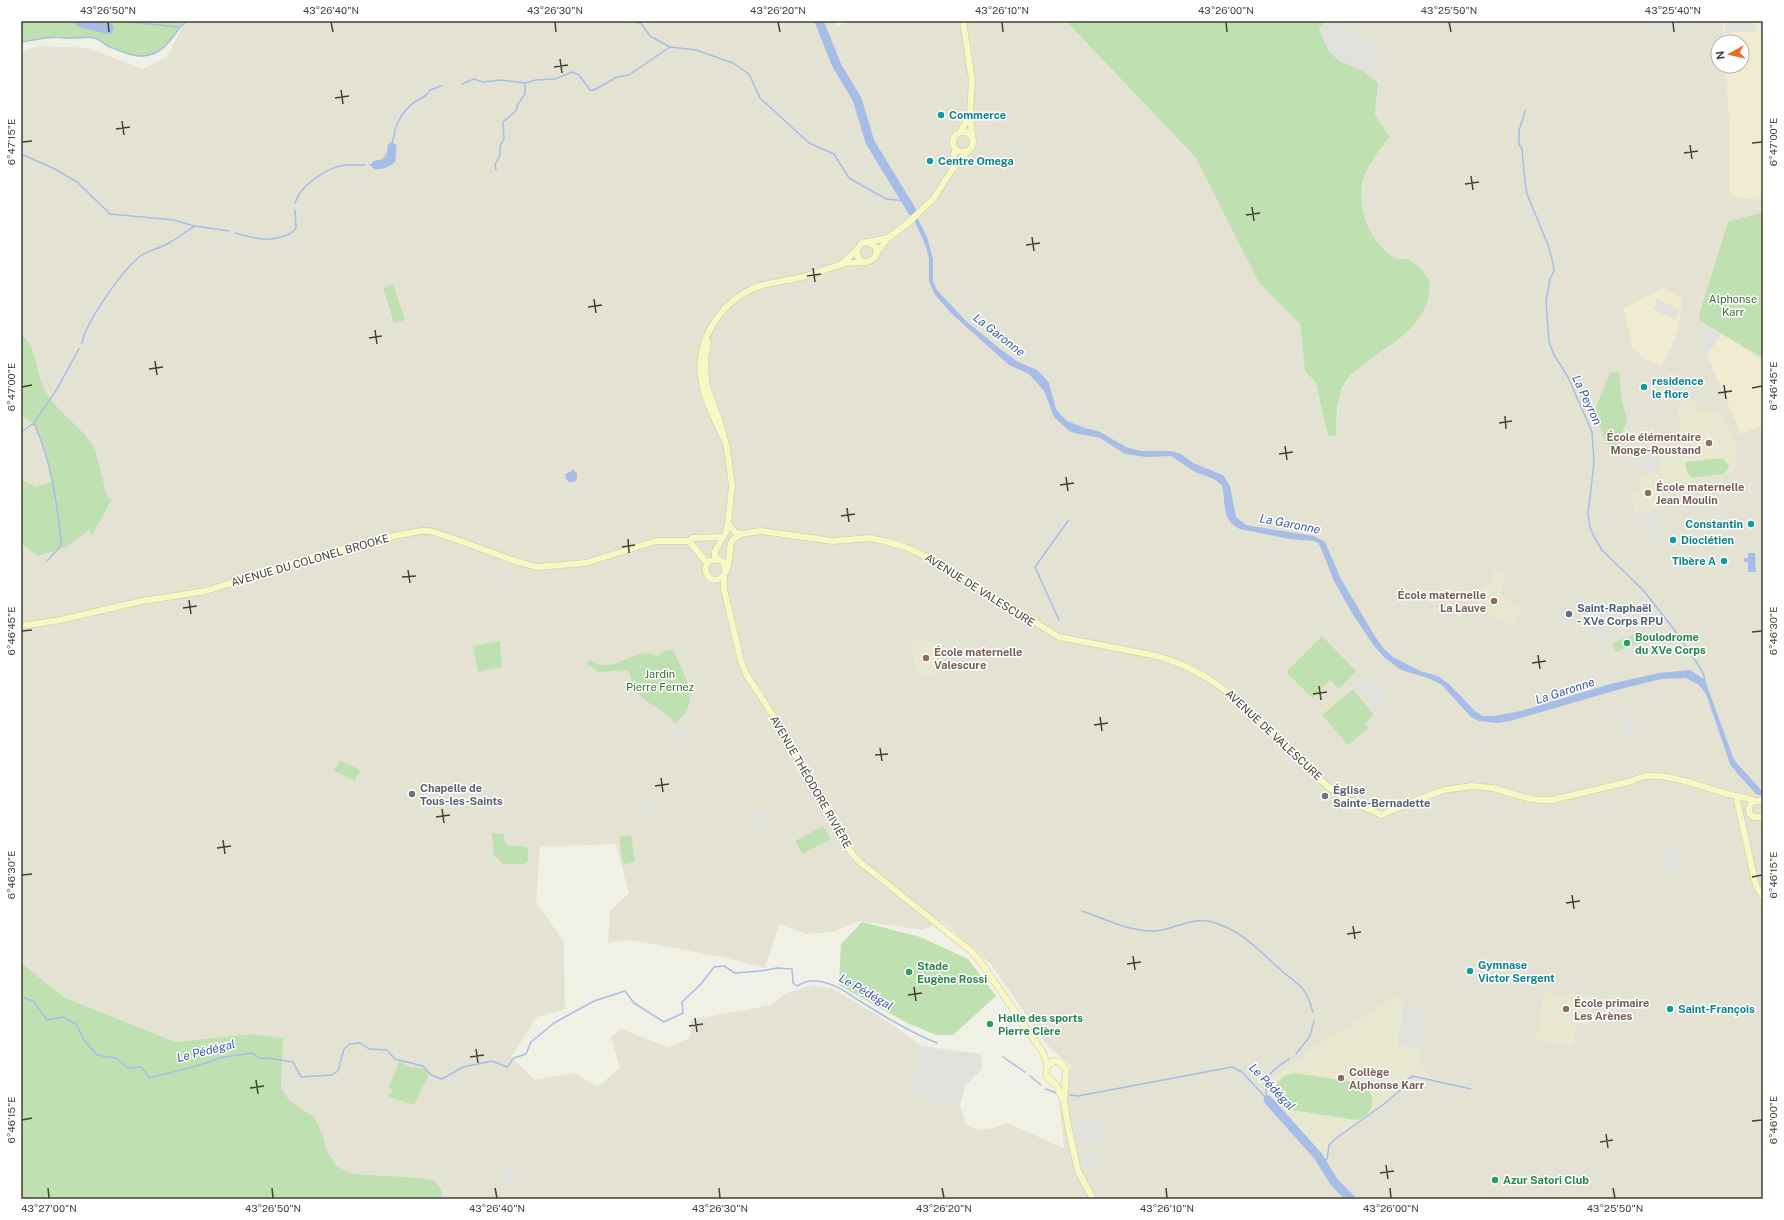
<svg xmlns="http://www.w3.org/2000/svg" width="1784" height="1220" viewBox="0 0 1784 1220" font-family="'Public Sans',sans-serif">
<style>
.residential{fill:#e4e3d3;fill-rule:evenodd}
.commercial{fill:#f1ebd1}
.education{fill:#e8e7d0}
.green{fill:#bfe1b1}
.parking{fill:#e1e1dc}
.water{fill:#a6bde8}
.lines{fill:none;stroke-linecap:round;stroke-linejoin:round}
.stream{stroke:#a6bde8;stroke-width:1.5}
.river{stroke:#a6bde8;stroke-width:9}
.secondary-casing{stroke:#cccb98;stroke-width:7}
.secondary{stroke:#f8f8c6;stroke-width:6}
.ticks{fill:none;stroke:#424035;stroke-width:1.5}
.culture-dot{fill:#0f9aa8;stroke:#fff;stroke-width:1.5}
.education-dot{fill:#8d6e63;stroke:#fff;stroke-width:1.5}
.service-dot{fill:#5c6f8a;stroke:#fff;stroke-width:1.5}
.leisure-dot{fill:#2e9e5b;stroke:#fff;stroke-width:1.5}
.worship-dot{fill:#6b7280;stroke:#fff;stroke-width:1.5}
.labels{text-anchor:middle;stroke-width:3;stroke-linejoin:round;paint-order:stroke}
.culture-label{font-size:11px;font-weight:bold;fill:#0d838f;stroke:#fff;text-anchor:start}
.park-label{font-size:11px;fill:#376d2f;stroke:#fff}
.education-label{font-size:11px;font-weight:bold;fill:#785e54;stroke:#fff;text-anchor:start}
.street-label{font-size:11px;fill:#424035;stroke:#fff}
.service-label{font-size:11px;font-weight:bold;fill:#4e5e75;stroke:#fff;text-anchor:start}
.leisure-label{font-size:11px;font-weight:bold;fill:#27864d;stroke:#fff;text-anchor:start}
.worship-label{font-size:11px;font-weight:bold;fill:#5b616d;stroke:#fff;text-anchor:start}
.water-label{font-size:12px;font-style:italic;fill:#3a5ca2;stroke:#fff}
.neatline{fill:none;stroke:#424035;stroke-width:1.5}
.ticks-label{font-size:10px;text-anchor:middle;fill:#424035}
</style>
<rect width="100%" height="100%" fill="#f0f0e5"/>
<path class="residential" d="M186 21H834L836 26 853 21H1066L1196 158 1259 283 1300 324 1305 371 1316 383 1328 436 1336 435 1339 397 1349 377 1369 360 1387 348 1430 283 1421 269 1407 260 1396 259 1382 248 1372 234 1364 215 1361 199 1364 179 1375 156 1390 137 1375 115 1379 76 1370 41 1341 30 1337 21H1763V1199H441L442 1194 433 1180 422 1178 354 1174 336 1166 327 1151 322 1133 314 1117 289 1100 281 1088 283 1038 250 1034 176 1042 65 998 21 963V51L41 46 88 48 142 69 166 58ZM1718 42H1742V66H1718ZM616 844 629 893 610 911 608 943 632 940 722 957 765 968 779 924 806 934 833 932 859 921 923 930 942 921 991 964 1047 1045 1072 1067 1059 1100 1064 1148 1007 1123 993 1128 978 1130 966 1124 960 1105 908 1099 922 1046 890 1023 834 989 814 985 789 992 770 1005 691 1020 690 1038 668 1047 621 1029 611 1037 620 1068 597 1087 576 1073 535 1080 511 1057 537 1017 565 1009 564 942 536 902 540 847Z"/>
<path class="commercial" d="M1722 21H1760L1763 44V200L1735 197 1729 191V117L1725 66H1742V42H1724Z
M1664 288 1681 299 1680 318 1678 331 1662 366 1644 358 1633 348 1623 309Z
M1722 333 1763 362V425L1741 434 1707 355Z"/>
<path class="education" d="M1680 401H1695L1698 412 1720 410 1736 442 1738 451 1734 461 1737 468 1731 474 1699 479 1689 483 1662 485 1659 447 1682 444 1678 409Z
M1660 472 1664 509 1634 512 1632 495 1635 491 1640 490 1639 475Z
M1495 569 1506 571 1500 596 1522 609 1515 628 1477 606Z
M911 640 937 642V675H917Z
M1544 993 1593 996 1588 1025 1577 1023 1573 1044 1570 1045 1535 1040Z
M1394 997 1404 999 1398 1045 1421 1049 1419 1060 1431 1079 1414 1075 1410 1076 1403 1086 1384 1102 1331 1141 1326 1158H1324L1270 1097 1273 1080 1279 1072 1302 1058 1309 1050Z"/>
<path class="green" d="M21 21H187L179 27 171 41 163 48 153 54 142 57 130 55 108 46 96 38H67L59 36 21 43Z
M1066 21H1327L1319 29 1339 61 1363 71 1378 83 1375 115 1390 137C1379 150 1370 162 1364 178 1355 206 1370 243 1395 258 1398 260 1402 258 1406 259 1415 262 1430 275 1430 285 1428 329 1389 343 1361 367 1357 370 1352 373 1349 377 1336 393 1337 415 1336 435L1328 436 1316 383 1305 371 1300 324 1259 283 1196 158Z
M1763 212V358L1700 321 1699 315 1728 222Z
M393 284 405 320 394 323 383 288Z
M21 334C36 345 36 370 43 387 55 411 77 422 91 443 98 453 102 479 106 492L109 499H112L91 537 90 529 67 547 38 556 21 544V479L36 487 52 482 41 438 34 423 21 415Z
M1619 371 1622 400 1627 420 1617 448 1606 443 1594 411 1610 373Z
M1722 458 1729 465 1728 469 1724 474 1693 478C1686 475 1686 468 1685 462Z
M1638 633 1641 642 1616 652 1612 643Z
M1322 636 1356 671 1339 689 1330 680 1312 698 1286 672Z
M500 641 502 667 478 672 473 646Z
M667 650H673C684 675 704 702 675 723 664 709 646 705 636 691 632 685 631 677 628 670L599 672 586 664 590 660C609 674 627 655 645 653 649 652 653 655 657 656Z
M1353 689 1374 715 1365 723 1369 728 1348 745 1322 715Z
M340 760 360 770 355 781 334 771Z
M823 826 831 839 802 854 795 841Z
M492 833 504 834 505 843C512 848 520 844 528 848V860L524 864H502L497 857 494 856C492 847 495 845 491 834Z
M631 835 635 862 623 864 619 837Z
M862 922 920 937 968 959 996 996 953 1035H937L909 1024 839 985 841 944Z
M21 963 65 998 176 1042 250 1034 283 1038 281 1088 289 1100 314 1117 322 1133 327 1151 336 1166 354 1174 422 1178 433 1180 440 1187 442 1194 441 1199H21Z
M399 1061 410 1067 423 1068 429 1074 414 1105 387 1096 392 1092 389 1085 393 1077Z
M1294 1073 1361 1083C1378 1093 1375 1116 1356 1120L1285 1109C1268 1096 1273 1076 1294 1073Z"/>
<path class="parking" d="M1327 21H1337L1341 30 1370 41 1379 76 1378 83 1363 71 1339 61 1328 51 1319 29Z
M1654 21H1695L1658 33Z
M1725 21H1755L1756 31 1725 33Z
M1657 299 1679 309 1676 320 1653 309Z
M1700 321 1722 334 1707 352 1699 334Z
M1655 450 1658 471 1638 473 1644 453Z
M1657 511V519H1653L1654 523 1648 524 1647 520 1639 522 1636 514Z
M1663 533V547L1654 543 1653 534Z
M1597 601 1611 639 1599 643 1605 658 1602 660 1582 607Z
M1363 674 1388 702 1376 713 1350 685Z
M1617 707 1623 708 1632 724 1635 738 1632 745Z
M719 709 726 724 719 726 712 713Z
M683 725 690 733 679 742 672 733Z
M746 757 758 761 754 773 748 771 745 761Z
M798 791 805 804 797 808 791 797Z
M642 800 652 804 655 810 644 815 639 802Z
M757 807 768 813 764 830 754 829Z
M1666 849H1681L1683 851 1685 869 1659 877 1664 850Z
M1404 1002 1429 1008 1421 1049 1398 1045Z
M922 1046 981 1054 982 1069 965 1086 960 1105 907 1099Z
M1103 1119 1107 1141 1080 1145 1076 1125Z
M1083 1152H1087L1092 1155 1099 1154V1171L1087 1170 1084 1165Z
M495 1163H505L506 1167 502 1170 490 1169 481 1175 479 1172 485 1166Z
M513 1166V1170L519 1188 511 1187 505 1172V1170Z"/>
<path class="water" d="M70 21H103L109 22 114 26 112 33 108 34 82 28Z
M906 201 914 211 927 237 933 259V281L937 290 966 321 999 348 1018 362 1037 370 1045 378 1049 383 1056 409 1060 414 1067 421 1085 428 1098 431 1126 447 1140 451H1171L1181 454 1193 463 1223 475 1230 486 1236 517 1246 525 1314 536 1325 542 1341 579 1376 638 1384 649 1393 657 1420 671 1438 676 1449 684 1475 711 1483 716H1494L1521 711 1610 684 1659 673 1690 670 1705 680 1734 760 1763 792V795H1757L1737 773 1730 764 1706 694 1699 685 1686 678 1661 679 1617 690 1510 721 1498 723 1479 721 1471 717 1442 685 1428 678 1401 670 1385 658 1374 646 1352 613 1334 581 1321 548 1318 543 1314 541 1290 539 1240 529C1221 521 1226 502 1222 485L1214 479 1195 472 1171 456 1146 457 1125 454 1100 438 1074 433 1068 430 1054 417 1044 391 1029 374 1009 365 1000 357 952 314 935 295 929 281V258L926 247Z
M572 469 577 473V479L574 482H569L566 479 565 474 572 471Z
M1748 553H1755L1756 572H1748V562H1744V558H1748Z"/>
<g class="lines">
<path class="stream" d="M121 21 179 27
M622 21 641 23 650 36 670 47 696 50 733 63 749 74 760 98 809 143 834 154 849 178 886 199 906 201
M21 42C39 39 49 36 67 38 76 39 85 36 94 38 100 39 103 44 108 46 124 53 140 61 157 52 171 45 175 30 187 21
M462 84 474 79 483 82 501 80 525 83 536 80 555 79 572 72 579 75 590 90H594L617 77 629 75 670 47
M1525 111 1519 131V144L1522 149 1525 182 1527 194 1548 245 1553 263 1554 271 1550 279 1546 301 1549 342 1554 355 1568 377 1592 432 1594 463 1588 514 1590 527 1594 537 1602 550 1643 590 1673 628 1695 660 1703 673 1705 680
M21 154 55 169 77 182 110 214 174 220 194 226
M370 165C376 165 379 163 383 159 396 144 391 137 398 122 402 114 408 106 416 101 423 97 426 97 430 90L441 86
M496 170 495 165 500 155V146L504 139 503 122 516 111 518 104 525 94V83
M295 203C300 186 324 170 340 166 348 164 357 165 365 165
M235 233C255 238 266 243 287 235 291 233 294 232 296 228L295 210
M82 343C85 323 123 270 139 257 148 250 159 249 169 243 178 238 186 231 195 226L229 231
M34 423C51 460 57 502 61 541L60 547 47 561
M21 432 34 423 57 389 79 349
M1059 620 1035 567 1068 521
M1082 911C1105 919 1131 932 1155 931 1174 930 1193 916 1212 922 1244 931 1259 951 1283 972 1290 978 1300 984 1305 992 1309 998 1311 1005 1313 1012
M21 997 33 1001 47 1020 63 1017 76 1024 84 1040 97 1055 116 1058 128 1068 142 1067 149 1078 193 1067 224 1057 253 1053 259 1058 274 1059 293 1062 301 1077 332 1075 338 1071 344 1049 350 1044 360 1043 369 1049 387 1050 395 1059 423 1066 431 1075 442 1079 463 1067 492 1061 507 1067 514 1058 526 1054 531 1042 554 1023 594 1001 625 991 634 1003 664 1022 683 1013 682 1002 701 984 714 967 724 966 735 973 760 971 777 968 792 969 793 983 797 986C803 983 807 980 814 981 834 981 851 996 866 1005 889 1019 912 1033 937 1043
M1296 1054 1310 1036 1314 1021
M1003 1057 1025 1072
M1030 1076 1041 1085
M1046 1089 1056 1093
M1070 1095 1078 1096 1232 1067 1242 1072 1268 1100
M1267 1098C1262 1076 1272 1070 1289 1059
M1322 1162 1327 1159 1329 1145 1335 1139 1384 1104 1403 1088 1408 1079 1413 1076 1471 1089"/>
<path class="river" d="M819 21 837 66 857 99 870 142 912 211
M376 165 383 164 391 160 392 147
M1268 1100 1318 1156 1334 1182 1351 1199"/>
<defs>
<path id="secondary" d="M963 21 972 80 970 115 972 136
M953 142a10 10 0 1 1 20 0a10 10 0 1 1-20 0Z
M960 132 969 117
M952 169 955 148
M857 250C856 276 893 253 869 243
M876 254 888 238 907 224 934 198 952 170 967 152
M841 264 855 252 862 243 888 238
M708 342 705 360 706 384 719 419 727 448 732 486 728 524 726 532 715 551V559
M723 437C703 397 688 362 715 321 725 306 738 295 754 288 769 282 786 281 802 277 815 274 827 268 840 265 847 262 856 262 864 262
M728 524 735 532 741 534
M689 541 707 563
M725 570 723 562 718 559 709 561C700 571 711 586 722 577 731 569 728 551 732 540L741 534 761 531 833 541 870 538 884 541 905 547 932 559 1059 637 1152 655C1234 674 1273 743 1335 792 1349 803 1365 806 1381 815L1430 795 1444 790 1472 786 1493 788 1531 799 1542 800H1552L1632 781C1654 766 1704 788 1728 794 1737 796 1746 797 1755 801
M724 575V589L741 661 746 674 776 720 850 851 860 862 971 951 980 961 1042 1051 1048 1065
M21 626 60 620 142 601 206 591 308 558 394 536 421 531H430L452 538 518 562 537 567 585 563 656 541H689L692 538 723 537
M1737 800 1756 886 1763 897
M1763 800 1752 802 1749 808V813L1753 817H1763
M1064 1102 1056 1085 1046 1076 1047 1066 1054 1061 1060 1062 1066 1069 1064 1102 1068 1126 1078 1171 1093 1199"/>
</defs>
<use href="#secondary" class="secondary-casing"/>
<use href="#secondary" class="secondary"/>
</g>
<path class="ticks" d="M108 22 109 32M331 22 333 32M555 22 556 32M778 22 780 32M1002 22 1003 32M1226 22 1227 32M1449 22 1451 32M1673 22 1674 32M560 59 562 73M554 67 568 65M341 90 343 104M335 98 349 96M122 121 124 135M116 129 130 127M22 142 32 141M1752 143 1762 142M1690 145 1692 159M1684 153 1698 151M1471 176 1473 190M1465 184 1479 182M1252 207 1254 221M1246 215 1260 213M1032 237 1034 251M1026 245 1040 243M813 268 815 282M807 276 821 274M594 299 596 313M588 307 602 305M375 330 377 344M369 338 382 336M155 361 157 375M149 369 163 367M1724 385 1726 399M22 387 32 385M1752 388 1762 386M1718 393 1732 391M1505 416 1506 429M1499 423 1512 421M1285 446 1287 460M1279 454 1293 452M1066 477 1068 491M1060 485 1074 483M847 508 849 522M841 516 855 514M628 539 629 553M622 547 635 545M408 570 410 583M402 577 416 576M189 600 191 614M183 608 197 606M22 631 32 630M1752 632 1762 631M1538 655 1540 669M1532 663 1546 661M1319 686 1321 700M1313 694 1327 692M1100 717 1102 731M1094 725 1108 723M880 748 882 761M875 755 888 754M661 778 663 792M655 786 669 784M442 809 444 823M436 817 450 815M223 840 225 854M217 848 231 846M22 875 32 874M1752 877 1762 875M1572 895 1574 909M1566 903 1580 901M1353 926 1355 939M1347 934 1361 932M1133 956 1135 970M1127 964 1141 962M914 987 916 1001M908 995 922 993M695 1018 697 1032M689 1026 703 1024M476 1049 478 1063M470 1057 484 1055M256 1080 258 1094M250 1088 264 1086M22 1120 32 1118M1752 1121 1762 1120M1606 1134 1608 1148M1600 1142 1613 1140M1386 1165 1388 1179M1380 1173 1394 1171M48 1188 49 1198M272 1188 273 1198M495 1188 497 1198M719 1188 720 1198M942 1188 944 1198M1166 1188 1167 1198M1390 1188 1391 1198M1613 1188 1615 1198"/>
<g class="culture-dot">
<circle cx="941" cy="115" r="4"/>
<circle cx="930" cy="161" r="4"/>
<circle cx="1644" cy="387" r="4"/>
<circle cx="1751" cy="524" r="4"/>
<circle cx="1673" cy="540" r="4"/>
<circle cx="1724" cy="561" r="4"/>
<circle cx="1470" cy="971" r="4"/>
<circle cx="1670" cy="1009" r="4"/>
</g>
<g class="education-dot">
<circle cx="1709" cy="443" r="4"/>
<circle cx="1648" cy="493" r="4"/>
<circle cx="1494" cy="601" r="4"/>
<circle cx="926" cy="658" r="4"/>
<circle cx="1566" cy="1009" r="4"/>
<circle cx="1341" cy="1078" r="4"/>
</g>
<circle class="service-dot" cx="1569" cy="614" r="4"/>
<g class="leisure-dot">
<circle cx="1627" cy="643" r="4"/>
<circle cx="909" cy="972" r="4"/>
<circle cx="990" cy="1024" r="4"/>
<circle cx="1495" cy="1180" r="4"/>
</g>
<g class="worship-dot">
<circle cx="412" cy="794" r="4"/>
<circle cx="1325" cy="796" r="4"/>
</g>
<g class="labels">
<g class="culture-label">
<text x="949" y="119">Commerce</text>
<text x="938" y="165">Centre Omega</text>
<text x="1652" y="385">residence<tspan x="1652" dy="13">le flore</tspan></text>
<text x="1743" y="528" text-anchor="end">Constantin</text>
<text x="1681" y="544">Dioclétien</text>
<text x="1716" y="565" text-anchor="end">Tibère A</text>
<text x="1478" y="969">Gymnase<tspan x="1478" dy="13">Victor Sergent</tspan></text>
<text x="1678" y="1013">Saint-François</text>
</g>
<g class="park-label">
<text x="1733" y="303">Alphonse<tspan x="1733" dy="13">Karr</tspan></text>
<text x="660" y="678">Jardin<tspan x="660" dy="13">Pierre Fernez</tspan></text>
</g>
<g class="education-label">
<text x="1701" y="441" text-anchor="end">École élémentaire<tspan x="1701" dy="13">Monge-Roustand</tspan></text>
<text x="1656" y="491">École maternelle<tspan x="1656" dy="13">Jean Moulin</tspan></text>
<text x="1486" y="599" text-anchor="end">École maternelle<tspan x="1486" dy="13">La Lauve</tspan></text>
<text x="934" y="656">École maternelle<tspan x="934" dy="13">Valescure</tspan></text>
<text x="1574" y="1007">École primaire<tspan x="1574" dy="13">Les Arènes</tspan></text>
<text x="1349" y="1076">Collège<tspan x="1349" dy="13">Alphonse Karr</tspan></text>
</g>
<g class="street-label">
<text transform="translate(310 560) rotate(-16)" y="4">AVENUE DU COLONEL BROOKE</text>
<text transform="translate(980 590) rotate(32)" y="4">AVENUE DE VALESCURE</text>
<text transform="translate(1274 735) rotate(43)" y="4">AVENUE DE VALESCURE</text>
<text transform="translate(811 782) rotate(60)" y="4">AVENUE THÉODORE RIVIÈRE</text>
</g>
<g class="service-label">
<text x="1577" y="612">Saint-Raphaël<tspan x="1577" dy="13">- XVe Corps RPU</tspan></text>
</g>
<g class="leisure-label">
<text x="1635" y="641">Boulodrome<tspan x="1635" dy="13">du XVe Corps</tspan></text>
<text x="917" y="970">Stade<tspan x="917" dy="13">Eugène Rossi</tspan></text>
<text x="998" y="1022">Halle des sports<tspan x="998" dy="13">Pierre Clère</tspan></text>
<text x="1503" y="1184">Azur Satori Club</text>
</g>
<g class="worship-label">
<text x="420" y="792">Chapelle de<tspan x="420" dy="13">Tous-les-Saints</tspan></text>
<text x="1333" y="794">Église<tspan x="1333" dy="13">Sainte-Bernadette</tspan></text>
</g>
<g class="water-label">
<text transform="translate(999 335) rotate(38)" y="4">La Garonne</text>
<text transform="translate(1587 400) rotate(65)" y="4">La Peyron</text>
<text transform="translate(1290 524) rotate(11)" y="4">La Garonne</text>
<text transform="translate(1565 691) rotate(-18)" y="4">La Garonne</text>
<text transform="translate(866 992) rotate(30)" y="4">Le Pédégal</text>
<text transform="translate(206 1051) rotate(-14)" y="4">Le Pédégal</text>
<text transform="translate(1272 1087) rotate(46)" y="4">Le Pédégal</text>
</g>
</g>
<rect width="1784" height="1220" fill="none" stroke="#ffffff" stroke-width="44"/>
<g transform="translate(1730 54) rotate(262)"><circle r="19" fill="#ffffff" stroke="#b3b3ae"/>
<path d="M0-3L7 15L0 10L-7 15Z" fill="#e37328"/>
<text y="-6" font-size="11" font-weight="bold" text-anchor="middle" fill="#424035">N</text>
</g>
<rect x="22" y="22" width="1740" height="1176" class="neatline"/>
<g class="ticks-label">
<text x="108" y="14">43°26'50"N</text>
<text x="331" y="14">43°26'40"N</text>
<text x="555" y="14">43°26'30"N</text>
<text x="778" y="14">43°26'20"N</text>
<text x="1002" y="14">43°26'10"N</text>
<text x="1226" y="14">43°26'00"N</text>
<text x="1449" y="14">43°25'50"N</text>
<text x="1673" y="14">43°25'40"N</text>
<text transform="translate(1773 142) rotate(-90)" y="4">6°47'00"E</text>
<text transform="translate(11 142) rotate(-90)" y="4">6°47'15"E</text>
<text transform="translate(1773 386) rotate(-90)" y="4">6°46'45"E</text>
<text transform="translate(11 387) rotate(-90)" y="4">6°47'00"E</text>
<text transform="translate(1773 631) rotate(-90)" y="4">6°46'30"E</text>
<text transform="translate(11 631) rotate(-90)" y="4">6°46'45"E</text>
<text transform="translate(1773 875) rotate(-90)" y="4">6°46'15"E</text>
<text transform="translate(11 875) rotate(-90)" y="4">6°46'30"E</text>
<text transform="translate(1773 1120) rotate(-90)" y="4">6°46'00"E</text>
<text transform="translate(11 1120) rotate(-90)" y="4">6°46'15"E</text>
<text x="49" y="1212">43°27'00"N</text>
<text x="273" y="1212">43°26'50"N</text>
<text x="497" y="1212">43°26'40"N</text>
<text x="720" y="1212">43°26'30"N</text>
<text x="944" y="1212">43°26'20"N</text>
<text x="1167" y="1212">43°26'10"N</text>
<text x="1391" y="1212">43°26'00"N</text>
<text x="1615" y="1212">43°25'50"N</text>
</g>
</svg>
